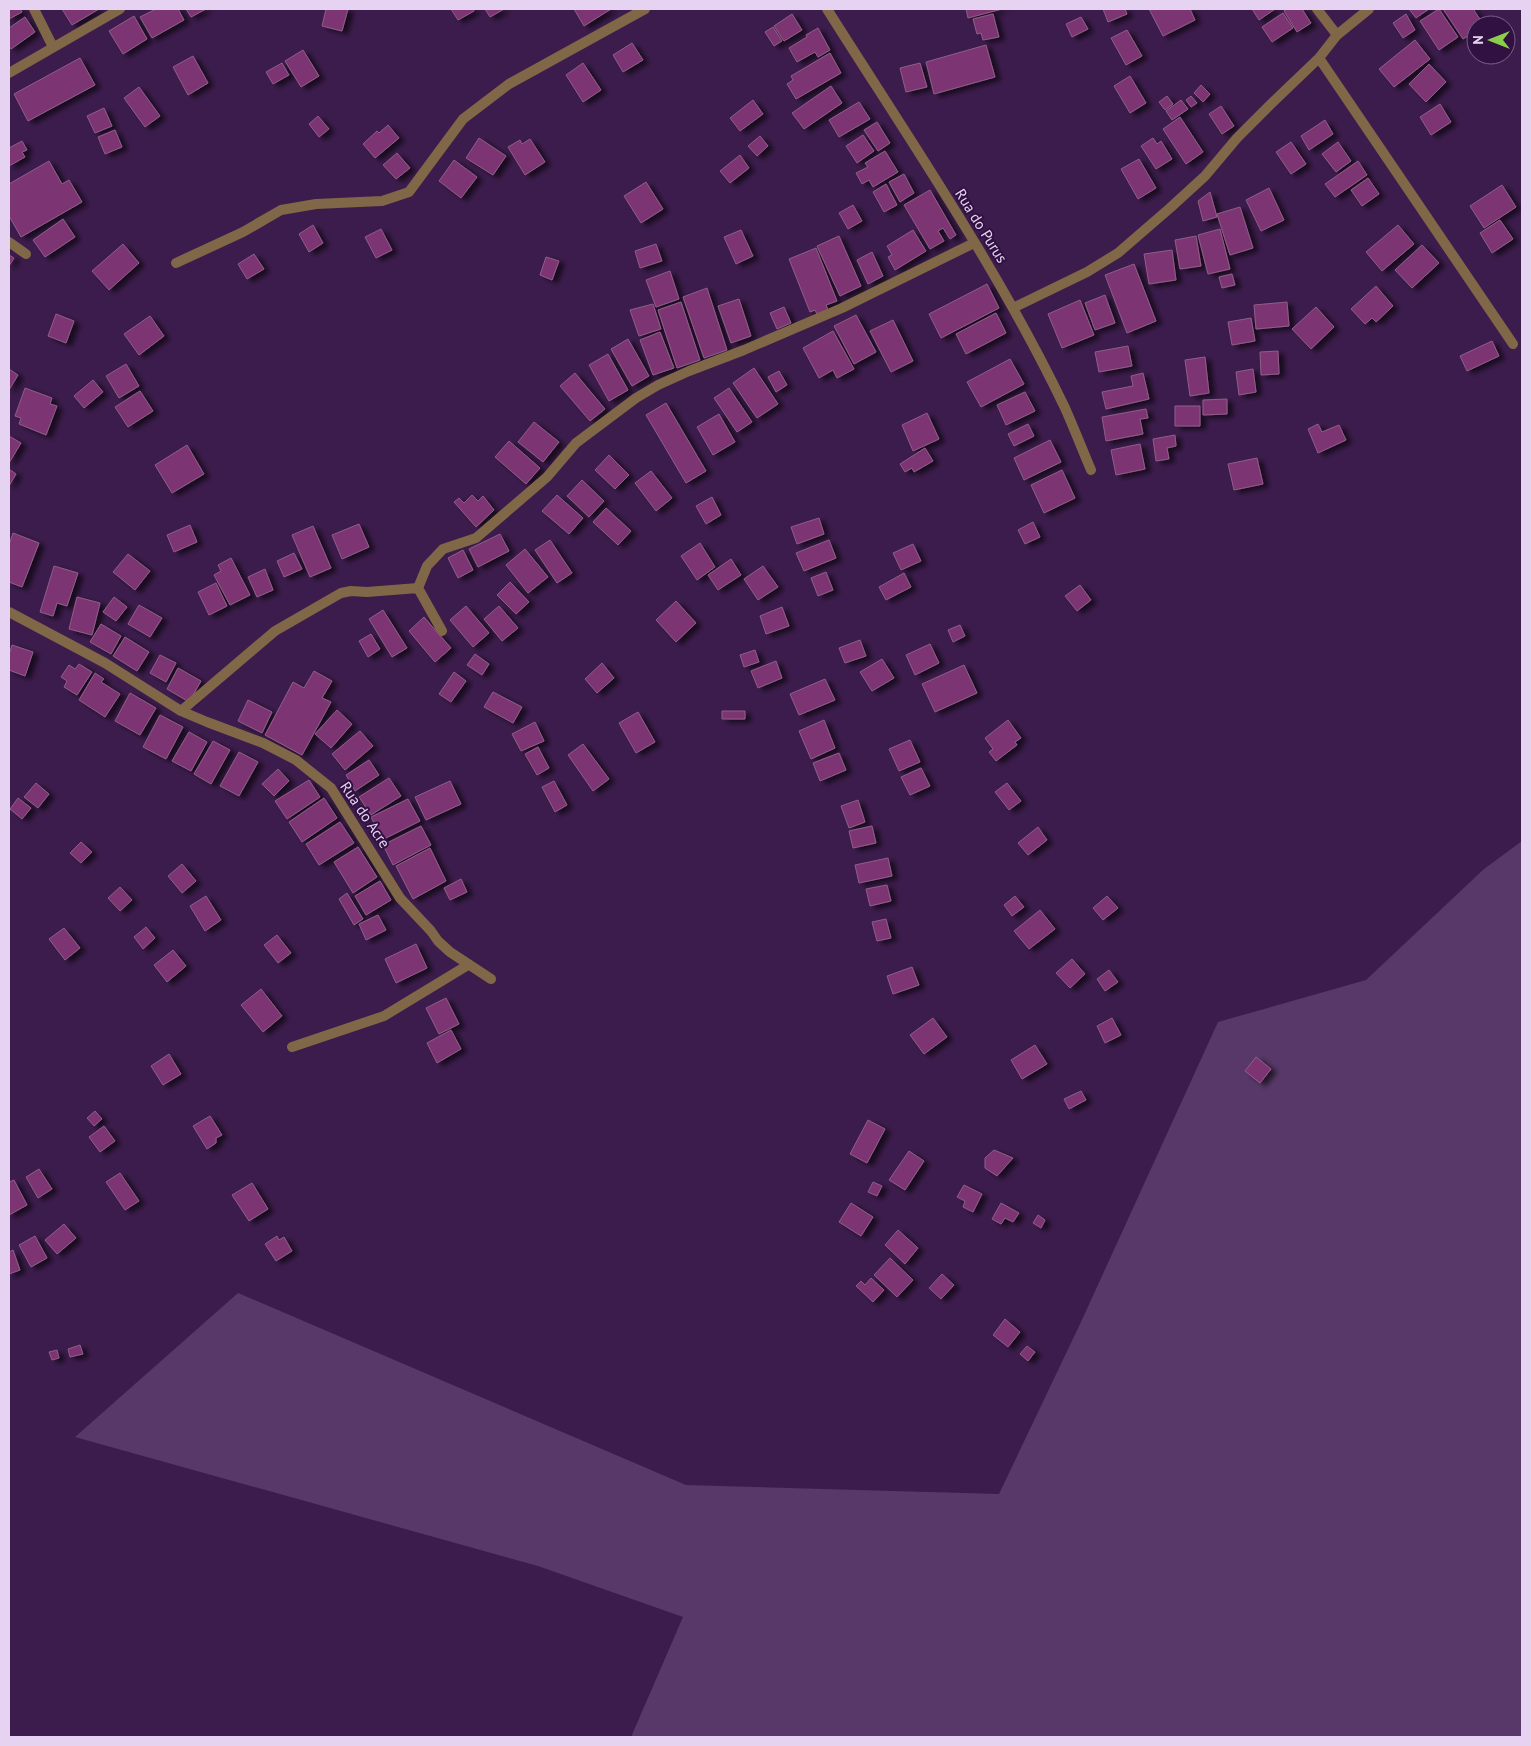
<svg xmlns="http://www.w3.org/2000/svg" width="1531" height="1746" viewBox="0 0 1531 1746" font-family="'PT Sans',sans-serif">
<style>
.green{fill:#573868}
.building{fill:#7b3672;stroke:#905d88;filter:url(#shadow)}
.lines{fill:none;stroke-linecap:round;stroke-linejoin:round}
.minor{stroke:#806747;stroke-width:10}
.labels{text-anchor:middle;stroke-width:4;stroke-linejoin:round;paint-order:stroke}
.street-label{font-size:15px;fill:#e5d3f1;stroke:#311141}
</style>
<defs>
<filter id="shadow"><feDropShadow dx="5.5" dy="3" stdDeviation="2.5" flood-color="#0009"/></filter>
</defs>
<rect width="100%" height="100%" fill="#3c1c4c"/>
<path class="green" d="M1522 841V1737H631L683 1617 538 1566 75 1437 238 1293 686 1485 999 1494 1081 1322 1218 1022 1366 980 1484 869Z"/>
<path class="building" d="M9 9H20L22 12 9 19Z
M62 9H99L72 25Z
M156 9H178L184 20 152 38 140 17Z
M186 9H206L191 17Z
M326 9H348L342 31 322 26Z
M451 9H473L474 11 458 20Z
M485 9H504L490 17Z
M574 9H611L584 26Z
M966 9H1002L968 18Z
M1103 9H1125L1127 14 1108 22Z
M1149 9H1190L1195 20 1163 36Z
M1252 9H1275L1259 20Z
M1287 9H1302L1311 23 1297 32 1284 11Z
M1409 9H1429L1416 18Z
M1439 9 1458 37 1439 50 1420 21Z
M1443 9H1473L1484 25H1476V31L1463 39Z
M1283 13 1293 28 1272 42 1262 27Z
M792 14 802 30 784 41 774 26Z
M993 14 999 37 983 40 981 33 977 34 973 19Z
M1406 14 1415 30 1403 38 1393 23Z
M134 16 147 39 123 54 109 31Z
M25 17 35 32 11 49 9 46V28Z
M1081 17 1088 29 1072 37 1066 24Z
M773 27 782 41 774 46 765 32Z
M818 28 830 50 818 57 815 52 797 62 789 48 807 37 806 35Z
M1127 30 1142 56 1126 65 1111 38Z
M1415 40 1430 59 1394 87 1379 69Z
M632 43 643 60 623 72 613 55Z
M986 45 995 77 934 94 926 62Z
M303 50 319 76 301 87 285 61Z
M830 53 841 73 796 99 787 84 793 80 791 76Z
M193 56 208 83 188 95 173 67Z
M80 58 95 85 28 121 14 94Z
M282 63 289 75 273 84 266 72Z
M583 63 601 90 583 102 566 75Z
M920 63 927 87 906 92 900 68Z
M1429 64 1446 82 1426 102 1409 84Z
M1130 76 1146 103 1130 113 1114 86Z
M1201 85 1210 94 1203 102 1194 93Z
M831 86 842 103 804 129 792 113Z
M139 87 160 116 145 127 124 98Z
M1167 96 1173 104 1165 110 1159 102Z
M1191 96 1197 103 1191 107 1186 100Z
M753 100 763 114 740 131 730 118Z
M1181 100 1188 109 1172 120 1166 111Z
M859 102 870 119 839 137 829 120Z
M1440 104 1451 122 1431 135 1420 117Z
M1221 106 1234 126 1222 134 1209 114Z
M104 108 112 126 95 133 87 116Z
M318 116 329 129 319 137 309 124Z
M1180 117 1203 152 1186 164 1163 129Z
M1325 120 1333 134 1309 150 1301 136Z
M877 122 890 143 878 151 864 130Z
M388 125 399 138 375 158 363 144 377 131 379 133Z
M115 130 122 147 105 154 98 137Z
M863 135 874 151 857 163 846 146Z
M760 136 768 146 757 156 748 146Z
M479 138 506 156 493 175 466 158Z
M1153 138 1157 144 1161 141 1172 159 1156 169 1141 146Z
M530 139 545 162 525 175 508 147 520 140 522 144Z
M22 141 27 150 22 152 25 157 9 166V148Z
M1291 142 1306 164 1291 174 1276 152Z
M1338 142 1351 161 1336 172 1322 154Z
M885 151 898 172 873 187 869 180 862 184 856 173 868 167 865 163Z
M397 153 410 168 396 179 383 165Z
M740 155 749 168 730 183 720 171Z
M1139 159 1156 188 1138 199 1121 169Z
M454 160 477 177 461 198 439 181Z
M49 161 62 184 69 180 82 202 21 237 9 216V184Z
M1358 161 1367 175 1335 197 1325 184Z
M904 174 914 193 900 202 889 182Z
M1368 178 1379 194 1362 206 1351 190Z
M646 182 663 209 641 223 624 196Z
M886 184 897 205 884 212 873 192Z
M1502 185 1516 207 1484 228 1470 206Z
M1269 188 1284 220 1261 231 1246 200Z
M930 190 956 235 950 239 943 228 938 231 944 241 930 249 904 205Z
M1210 192 1217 217 1203 221 1198 201Z
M853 205 862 221 848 229 839 213Z
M1240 207 1253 248 1230 255 1217 214Z
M63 219 75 237 45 257 33 240Z
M1500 220 1513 239 1492 253 1480 233Z
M313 225 323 243 309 252 299 234Z
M1398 225 1414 244 1382 271 1366 252Z
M381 229 392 250 376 258 365 237Z
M1220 229 1230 269 1208 274 1198 235Z
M741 230 753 256 736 264 724 237Z
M913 230 926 251 895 270 888 257 892 255 887 246Z
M839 236 861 286 840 296 817 246Z
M1196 236 1201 266 1180 269 1175 240Z
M123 244 139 263 109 290 92 271Z
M656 244 662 261 640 268 635 251Z
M1422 245 1439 263 1412 288 1395 270Z
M816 248 837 301 826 305 828 310 817 314 815 310 810 312 789 259Z
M1172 250 1176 280 1149 284 1144 254Z
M872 252 883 276 868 284 857 260Z
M254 254 264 269 247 279 238 264Z
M9 255 14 258 9 266Z
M546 257 559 261 552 280 540 275Z
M1134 264 1156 321 1127 333 1105 275Z
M670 271 679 299 656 307 646 280Z
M1232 274 1235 285 1222 288 1219 277Z
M987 284 999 308 941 338 929 314Z
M1376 286 1393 306 1376 322 1372 318 1365 324 1351 309Z
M707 288 727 350 704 358 683 297Z
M1105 295 1115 323 1095 330 1085 303Z
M739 299 751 336 731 343 718 306Z
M1080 300 1094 335 1062 348 1048 314Z
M681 302 700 360 677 368 658 310Z
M1287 302 1289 326 1256 329 1254 305Z
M653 304 661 329 639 336 630 310Z
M784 307 791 323 777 329 770 313Z
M1316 307 1334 327 1311 349 1292 329Z
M996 313 1006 333 966 354 956 334Z
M56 314 74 321 66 343 48 336Z
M856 315 876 352 854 364 834 326Z
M150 316 164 336 139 355 124 334Z
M1251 318 1255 341 1232 345 1228 322Z
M893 320 913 361 891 372 870 331Z
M833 331 854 369 837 378 833 370 819 378 803 348Z
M660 332 674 368 653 375 640 340Z
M628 339 649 376 632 386 611 349Z
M1492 341 1499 356 1467 371 1460 356Z
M1128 346 1132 366 1099 372 1095 352Z
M1278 351 1279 374 1261 375 1260 352Z
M608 354 628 390 609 401 589 365Z
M1205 357 1209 393 1190 396 1185 360Z
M1010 359 1024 384 981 407 967 382Z
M126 364 139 386 119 398 106 376Z
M754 368 778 404 757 418 733 383Z
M9 369 18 375 9 390Z
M1253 369 1256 392 1239 395 1236 372Z
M779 371 787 385 776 392 768 377Z
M575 373 605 409 590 421 560 386Z
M1143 373 1149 399 1106 409 1102 392 1133 386 1131 376Z
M93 380 103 392 84 408 74 396Z
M25 388 52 398 50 404 57 406 46 435 19 424 21 418 15 416Z
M729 388 752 422 737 432 714 398Z
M140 391 153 411 128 427 115 407Z
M1025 392 1035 411 1006 425 997 405Z
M1227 399V414L1203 415V400Z
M666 403 706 471 686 483 646 415Z
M1175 406H1200V426H1175Z
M1146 409 1148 418 1140 419 1143 434 1106 441 1102 417Z
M927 413 939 439 913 451 902 425Z
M719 414 735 442 713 455 697 427Z
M534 422 559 442 543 462 518 442Z
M1028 424 1034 436 1014 446 1008 434Z
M1318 424 1322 432 1339 425 1346 440 1318 453 1308 429Z
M1175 435 1176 446 1167 448 1169 459 1156 461 1153 439Z
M9 436 21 443 9 463Z
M1050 440 1061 462 1024 480 1014 458Z
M509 441 540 468 526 484 495 457Z
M1140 444 1145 469 1116 475 1111 450Z
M187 445 204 474 172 493 155 465Z
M925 448 933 461 914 472 912 468 905 472 900 464Z
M609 455 629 475 615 489 595 470Z
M1257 458 1263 484 1234 490 1228 464Z
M9 469 16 474 9 486Z
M1062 470 1075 498 1044 513 1031 485Z
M651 471 672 498 656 511 635 483Z
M582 480 604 501 589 517 567 496Z
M472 495 478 501 483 496 494 510 476 527 454 502 459 498 464 503Z
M557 495 583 518 569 534 542 511Z
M712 497 721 515 706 524 696 506Z
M606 508 631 531 618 545 593 522Z
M819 518 824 534 797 544 791 527Z
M1033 522 1040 537 1025 544 1018 530Z
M359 524 369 547 342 559 332 535Z
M190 525 197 542 174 552 167 535Z
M313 526 331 568 310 577 292 535Z
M13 533 39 543 22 587 9 582V545Z
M500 534 509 551 478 567 469 549Z
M550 540 572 573 557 583 535 550Z
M829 540 836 558 804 571 796 553Z
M700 543 715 567 697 580 681 556Z
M913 544 921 561 901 570 893 553Z
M525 549 548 577 528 593 506 565Z
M463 550 473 570 458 578 448 558Z
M294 553 302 569 284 577 277 561Z
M128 554 150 571 135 590 113 572Z
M231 558 250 595 230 605 214 575 221 571 218 565Z
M731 559 741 575 718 590 708 575Z
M54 566 78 573 67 606 57 603 53 616 40 612Z
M763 566 778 587 758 600 744 579Z
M265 569 273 590 257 597 248 577Z
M826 572 833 590 818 596 811 578Z
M904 573 911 587 886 600 879 587Z
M510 582 529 602 516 614 497 595Z
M216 583 227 606 209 615 198 592Z
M1080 585 1091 600 1077 611 1065 596Z
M77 597 100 603 92 635 69 629Z
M114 597 127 607 116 621 103 612Z
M676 601 696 623 676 642 656 620Z
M139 605 162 618 150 637 128 624Z
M466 606 489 633 473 647 450 620Z
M499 606 518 628 502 641 484 619Z
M782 607 789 626 766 634 760 616Z
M383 610 407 648 392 657 369 619Z
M424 617 451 648 435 662 409 631Z
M101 624 121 636 111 654 90 642Z
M960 625 965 636 953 642 948 630Z
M371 634 380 649 368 657 359 641Z
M125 637 149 652 137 671 113 656Z
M860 640 866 656 845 663 839 648Z
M930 644 939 663 915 675 906 655Z
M12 645 33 652 25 676 9 670V655Z
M755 650 759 662 744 667 740 655Z
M475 654 489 664 482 675 467 665Z
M160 655 176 663 166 682 150 673Z
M882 659 894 678 872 691 860 672Z
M776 661 782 678 758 688 751 671Z
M602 663 614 678 597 693 585 679Z
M79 664 92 672 77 695 64 687 67 681 61 677 69 665 75 669Z
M964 665 977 693 935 712 922 684Z
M178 668 201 681 189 702 167 689Z
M314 671 332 681 322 698 331 702 302 755 265 735 293 682 304 688Z
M454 672 466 681 451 702 439 694Z
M95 673 104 679 101 682 120 694 105 717 79 700Z
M825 679 835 700 799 715 790 694Z
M493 692 522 707 513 723 484 707Z
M130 693 156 708 140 735 115 721Z
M248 700 272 712 262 733 238 721Z
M337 710 352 724 331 748 315 734Z
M722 711H745V719H722Z
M638 712 655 742 636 753 619 723Z
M160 715 183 727 166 759 143 747Z
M824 720 835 748 811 759 799 731Z
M1008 720 1021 738 1015 742 1017 745 996 761 989 752 993 749 985 738Z
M535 722 544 741 521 751 512 734Z
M360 731 373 746 345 770 332 754Z
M189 732 207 742 191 771 172 761Z
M910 740 920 762 899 771 889 749Z
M213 741 230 750 211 784 194 774Z
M583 744 609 779 593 791 568 755Z
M538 747 549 768 537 775 525 754Z
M239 752 258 762 239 796 220 786Z
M839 753 846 770 820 781 813 763Z
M369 760 379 775 355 791 346 775Z
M921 768 930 786 910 795 901 777Z
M278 769 289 781 274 796 262 784Z
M389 778 401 796 371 815 359 797Z
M309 780 320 797 287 819 275 801Z
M450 781 461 804 426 820 415 797Z
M554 781 567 805 555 812 542 787Z
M36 783 49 794 38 808 24 797Z
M1007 783 1021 801 1009 810 995 792Z
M18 798 31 808 22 819 10 809Z
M324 798 337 818 302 842 289 822Z
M408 799 420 821 382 840 371 817Z
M858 800 865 822 849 828 841 806Z
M340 822 354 843 319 865 306 844Z
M421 826 431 845 393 865 383 845Z
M872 826 876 843 853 848 849 831Z
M1038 827 1047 840 1028 855 1018 843Z
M81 842 92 852 81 863 70 853Z
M358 847 377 877 353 893 334 862Z
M430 848 446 881 413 899 396 866Z
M888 858 892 876 859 883 855 865Z
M182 864 196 881 182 893 168 876Z
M461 879 467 892 450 900 444 888Z
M380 881 391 900 366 915 355 896Z
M887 885 891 901 870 906 866 889Z
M120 887 132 900 120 911 108 898Z
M347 893 363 919 354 925 339 899Z
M206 896 221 920 205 931 190 906Z
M1015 896 1024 907 1012 916 1004 905Z
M1107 896 1118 908 1103 920 1093 908Z
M1040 910 1055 929 1029 949 1014 931Z
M378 915 386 930 366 940 359 924Z
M886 919 891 938 877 941 872 922Z
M146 927 155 938 143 949 134 937Z
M64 928 80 948 65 960 49 939Z
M277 935 291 953 278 963 264 945Z
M416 944 427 968 396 983 385 959Z
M173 950 186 966 167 982 154 965Z
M1072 959 1085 974 1070 988 1056 973Z
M912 967 919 985 893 994 887 976Z
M1109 970 1118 982 1105 991 1097 979Z
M261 989 282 1016 263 1032 241 1005Z
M446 998 459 1024 439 1034 426 1008Z
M933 1018 947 1037 924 1054 910 1035Z
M1112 1018 1121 1035 1105 1043 1097 1026Z
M451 1030 461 1049 437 1063 427 1043Z
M1035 1045 1047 1064 1022 1079 1011 1060Z
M169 1054 181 1074 163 1085 151 1066Z
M1256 1057 1271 1069 1260 1083 1245 1071Z
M1081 1091 1086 1100 1069 1109 1064 1099Z
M95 1111 102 1119 94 1126 87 1118Z
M210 1116 222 1135 216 1138V1143L207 1149 193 1126Z
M868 1120 885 1129 867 1163 850 1154Z
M104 1126 115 1141 100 1152 89 1137Z
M994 1150 1013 1158 997 1176 985 1168V1158Z
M909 1151 924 1161 905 1190 889 1180Z
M39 1169 52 1189 38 1198 26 1177Z
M120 1173 139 1201 125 1210 106 1182Z
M14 1180 27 1205 9 1215V1182Z
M873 1182 882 1186 877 1196 868 1192Z
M252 1183 268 1209 249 1221 232 1195Z
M964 1185 982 1194 973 1212 963 1207 965 1201 957 1197Z
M851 1203 873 1217 861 1236 839 1222Z
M1001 1203 1019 1213 1013 1222 1005 1218 1001 1224 992 1219Z
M1038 1215 1045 1220 1041 1228 1033 1223Z
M64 1224 76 1238 57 1254 45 1240Z
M898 1230 918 1248 905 1264 885 1245Z
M35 1236 47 1258 31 1267 19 1245Z
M277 1236 279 1240 284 1237 292 1251 276 1261 265 1244Z
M13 1250 20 1270 9 1274V1252Z
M890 1258 913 1280 897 1297 874 1275Z
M942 1274 954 1285 941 1299 929 1288Z
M871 1278 884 1290 873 1302 856 1286 861 1281 865 1285Z
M1005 1319 1020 1332 1008 1347 993 1335Z
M80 1345 83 1354 70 1357 68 1349Z
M1027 1346 1035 1352 1028 1361 1020 1354Z
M57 1350 59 1358 52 1360 49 1352Z"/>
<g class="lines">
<path class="minor" d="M34 9 53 47
M827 9C909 139 998 268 1065 408 1074 428 1082 449 1091 470
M1317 9 1337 35
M1319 58 1513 344
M9 73 120 9
M9 242 26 254
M176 263 243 232 281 210 316 204 382 201 409 192 463 119 509 84 645 9
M1013 308 1087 272 1118 253 1170 208 1205 176 1237 138 1272 103 1319 58 1337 35 1369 9
M418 588 427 566 443 549 476 538 547 477 576 443 636 398 658 385 689 371 744 350 842 308 974 243
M9 612 105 663 181 711 207 722 263 743 296 760 331 788 400 898 431 931 438 941 450 952 491 979
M181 711 275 631 341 593 351 591 367 592 418 588 442 631
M292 1047 384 1016 468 965"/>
</g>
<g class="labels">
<g class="street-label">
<text transform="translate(981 226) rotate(58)" y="5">Rua do Purus</text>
<text transform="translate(365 815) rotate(56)" y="5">Rua do Acre</text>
</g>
</g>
<rect width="1531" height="1746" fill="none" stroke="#e5d3f1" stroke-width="20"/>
<g transform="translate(1491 40) rotate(270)"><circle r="24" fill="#311141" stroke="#795f87"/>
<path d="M0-4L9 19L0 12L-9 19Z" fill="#89cf49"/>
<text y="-8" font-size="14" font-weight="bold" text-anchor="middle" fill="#e5d3f1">N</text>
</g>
</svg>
